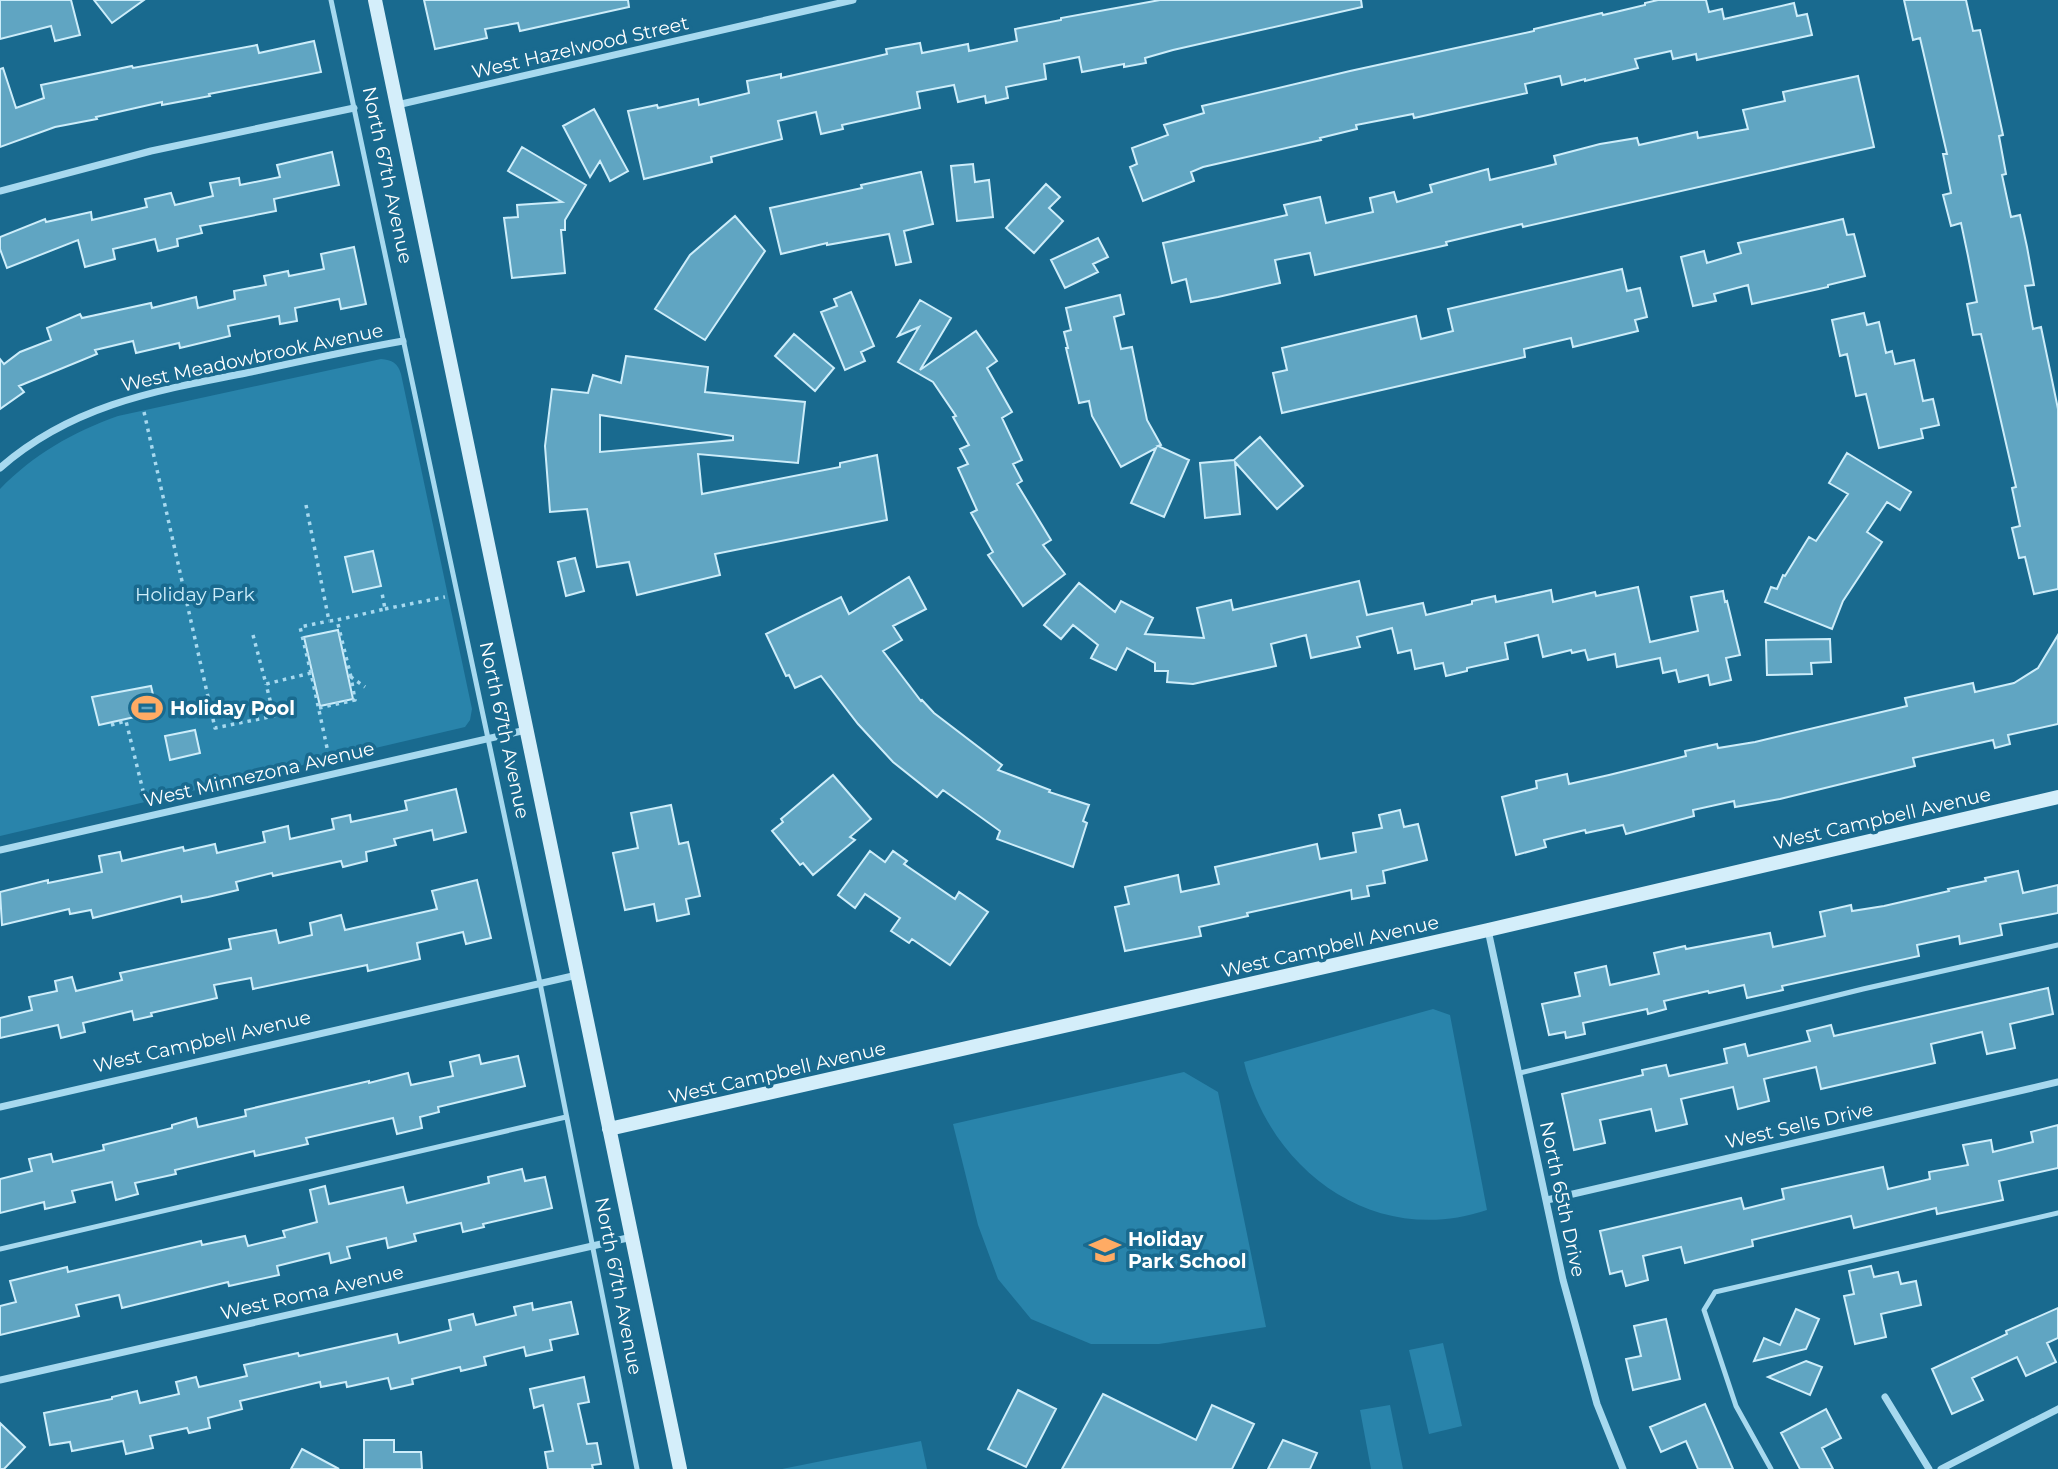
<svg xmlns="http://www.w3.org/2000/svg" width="2058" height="1469" viewBox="0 0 2058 1469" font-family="Montserrat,sans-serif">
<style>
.green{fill:#2984ab}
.building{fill:#60a5c2;stroke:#cdedfa;stroke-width:2;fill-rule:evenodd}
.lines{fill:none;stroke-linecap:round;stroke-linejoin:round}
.path{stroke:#a7d9ef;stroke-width:3.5;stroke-dasharray:3.5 5;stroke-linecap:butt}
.lane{stroke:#a7d9ef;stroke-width:5}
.street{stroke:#a7d9ef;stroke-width:7}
.secondary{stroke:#d4eefa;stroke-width:14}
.labels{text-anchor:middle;stroke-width:7;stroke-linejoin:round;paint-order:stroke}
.street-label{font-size:19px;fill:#fff;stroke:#196a8f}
.park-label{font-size:19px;fill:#cdedfa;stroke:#196a8f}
.poi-label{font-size:19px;font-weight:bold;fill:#fff;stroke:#196a8f;text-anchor:start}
</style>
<rect width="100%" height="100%" fill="#196a8f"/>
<path class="green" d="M381 359C392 360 398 363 401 374L472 709 470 720 465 727 0 836V489C34 454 73 432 118 416Z
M1433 1009 1450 1015 1487 1210C1375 1248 1270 1171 1244 1062Z
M1184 1072 1218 1092 1266 1327 1159 1344H1091L1031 1319 998 1279 978 1225 953 1124Z
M1443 1343 1462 1426 1429 1434 1409 1350Z
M1390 1405 1403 1469H1371L1360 1410Z
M921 1441 927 1469H782Z"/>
<path class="building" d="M0 0H71L80 35 55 41 51 26 0 39Z
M94 0H144L112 23Z
M424 0H628L629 7 520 31 518 23 485 29 487 38 435 49Z
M1160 0H1361L1362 7 1173 50 1145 58 1146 63 1124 67V64L1082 72 1079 57 1044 64 1046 79 1006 87 1008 98 986 103 985 96 958 102 954 85 917 92 920 108 842 125 843 129 821 134 816 112 778 121 782 139 711 157 712 162 644 179 628 111 657 105 658 108 698 99 699 105 749 93 747 81 781 74V78L887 54 886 49 920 43 922 53 968 44 969 51 1017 41 1015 29 1061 20V18Z
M1658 0H1706L1709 12 1722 9 1724 19 1794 3 1797 16 1807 14 1812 35 1697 60 1696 54 1673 59 1671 51 1635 59 1638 68 1585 81V79L1562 85 1560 76 1525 84 1527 93 1414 118 1413 114 1356 125 1357 129 1320 138 1321 140 1203 167 1191 172 1194 181 1143 201 1130 167 1137 164 1132 148 1168 135 1164 125 1204 113 1202 106 1350 71 1534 31V29L1602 13 1603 15 1645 5V3Z
M1904 0H1966L1973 31 1980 30 2003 135 1999 136 2006 174 2002 175 2011 217 2020 215 2027 247 2034 285 2025 286 2033 329 2041 327 2058 409V589L2034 594 2025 557 2019 558 2012 528 2020 526 2012 488 2016 487 1981 334 1973 335 1967 304 1977 302 1968 256 1961 223 1951 226 1943 195 1951 193 1943 154H1947L1920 38 1913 40Z
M314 41 321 72 209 94 210 96 162 105V102L96 117 97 119 55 127 0 147V69L3 68 16 108 44 98 41 85 132 66 133 68 257 45 259 53Z
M1858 76 1874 147 1523 227 1522 224 1446 242 1447 245 1315 275 1310 253 1275 260 1280 283 1218 297 1191 302 1186 279 1172 283 1163 243 1287 215 1284 205 1320 197 1326 223 1373 212 1370 198 1394 192 1397 202 1432 192 1430 185 1488 169 1490 180 1556 164 1554 156 1600 144 1637 138 1639 145 1697 132 1698 138 1748 129 1743 110 1785 101 1783 92Z
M594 109 628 171 610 181 600 161 590 177 563 126Z
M522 147 586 185 565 220V230H561L565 273 512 278 504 218 518 217 517 205 562 202 508 171Z
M332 152 339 185 274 199 276 211 200 226 202 233 177 239 178 246 158 251 155 239 113 249 115 259 85 267 78 240 7 268 0 249V237L45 219 46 222 91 212 92 220 147 207 145 199 171 193 175 205 213 196 210 183 239 178 240 185 280 177 277 165Z
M973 164 975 182 989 180 993 217 957 221 951 166Z
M921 172 933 224 904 231 911 262 896 265 889 234 827 245V243L781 254 770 208 862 188 861 185Z
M1046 184 1060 197 1049 208 1063 221 1034 253 1006 228Z
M735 216 765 251 705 340 655 309 690 255Z
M1843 219 1847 235 1854 234 1865 276 1828 285V287L1752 304 1748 285 1714 294 1716 301 1693 306 1681 257 1704 251 1707 263 1741 253 1738 243Z
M1098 238 1108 257 1093 264 1098 272 1065 288 1051 260Z
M354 247 366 304 341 309 339 299 295 308 297 321 280 324 279 316 228 326 230 336 180 348 179 343 136 353 133 341 95 350 97 354 19 386 24 392 0 409V359L4 364 20 352 51 340 47 328 80 314 82 318 151 303 152 308 196 297 198 308 235 299 234 291 266 285 264 276 288 271 289 276 324 269 321 254Z
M1622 269 1627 291 1640 288 1647 317 1635 320 1638 331 1573 347 1571 338 1524 349 1525 357 1282 413 1273 373 1287 370 1282 348 1416 316 1421 339 1453 331 1448 309Z
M851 292 874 346 861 352 865 361 845 370 821 312 837 306 834 299Z
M1120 295 1124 314 1114 317 1121 349 1132 347 1147 420 1161 445 1158 446 1189 460 1164 517 1131 503 1156 448 1121 467 1092 416 1089 401 1079 403 1066 348H1068L1064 332 1071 330 1066 308Z
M920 300 951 318 920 370 976 331 997 361 987 368 1012 412 1002 418 1022 460 1013 464 1022 481 1017 484 1051 540 1043 545 1065 574 1023 606 988 555 993 552 971 513 977 510 958 468 968 464 960 449 969 445 953 417 956 416 933 382 898 362 919 327 898 336Z
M1864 313 1867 325 1879 322 1886 353 1892 351 1895 364 1914 360 1923 401 1933 399 1939 425 1921 429 1923 438 1879 448 1866 394 1856 396 1847 354 1840 356 1832 320Z
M794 334 834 368 815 391 775 356Z
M626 356 708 367 705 392 805 402 798 463 698 454 702 494 840 467V463L877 455 887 520 715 554 720 575 637 595 629 562 597 567 587 509 550 512 545 446 552 389 588 393 593 375 621 383ZM600 415 733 436V440L600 452Z
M1260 437 1303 486 1277 509 1235 462 1240 514 1205 518 1200 463 1234 460Z
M1847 453 1911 492 1900 510 1887 502 1867 532 1882 542 1843 601 1832 629 1765 602 1771 587 1777 589 1783 575 1785 576 1809 537 1816 541 1848 494 1829 483Z
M373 551 381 586 353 592 345 557Z
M575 558 584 591 566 596 558 562Z
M909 577 926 609 893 626 902 640 883 651 921 701 922 700 934 713 1002 765 998 770 1050 790 1049 792 1089 805 1083 821 1087 823 1073 867 997 839 1000 831 943 790 937 797 893 762 858 724 821 676 795 688 789 675 786 676 766 634 841 597 849 614Z
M1359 581 1367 615 1423 603 1426 615 1472 604V601L1495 596 1496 602 1551 590 1553 602 1595 592 1596 596 1638 587 1650 642 1698 631 1691 597 1723 591 1725 602 1727 601 1740 655 1726 658 1731 680 1710 685 1708 675 1679 682 1676 670 1663 673 1660 658 1617 667 1615 654 1588 660 1585 650 1572 653 1571 650 1543 657 1538 635 1505 643 1508 659 1467 668V671L1446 676 1443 663 1415 669 1411 650 1398 653 1392 628 1357 637 1360 647 1311 658 1306 635 1271 644 1276 666 1193 684 1167 682 1168 671H1155V663L1127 648 1116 670 1091 658 1098 645 1073 625 1061 639 1044 625 1079 583 1115 612 1121 601 1153 618 1145 634 1204 638 1197 608 1231 600 1233 610Z
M338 630 353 699 320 706 304 637Z
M2058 635V724L2008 735 2010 744 1995 748 1993 740 1913 758 1915 766 1780 799 1735 807 1734 801 1693 810 1694 816 1626 834 1623 825 1586 833 1585 830 1544 840 1546 847 1516 855 1502 797 1537 788 1536 781 1567 774 1569 784 1609 775 1686 756 1685 751 1717 744 1718 748 1755 742 1907 706 1905 698 1973 683 1975 692 2014 683 2038 668Z
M1830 639 1831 662 1811 663 1812 674 1767 675 1766 640Z
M151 686 157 712 99 725 92 697Z
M195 730 200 753 170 760 165 736Z
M833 775 871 819 850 837 855 840 813 875 803 863 800 865 772 831 783 822 781 819Z
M456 789 466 832 434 840 432 830 394 839 396 845 366 852 367 861 343 867 341 861 273 876 272 873 236 882 238 890 208 897 182 902 181 896 93 918 91 910 70 914 69 909 2 925 0 892 48 880V883L102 872 99 856 120 852 122 861 183 847 184 851 215 844 217 853 265 842 263 832 288 826 290 839 334 829 332 819 350 815 351 822 407 810 405 801Z
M671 805 679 844 688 842 700 896 686 899 689 914 657 921 654 904 625 910 613 853 638 848 631 813Z
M1400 810 1404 827 1418 824 1427 860 1383 871 1385 883 1367 886 1369 896 1352 899 1351 890 1247 913 1248 916 1199 927 1201 936 1125 951 1115 907 1129 904 1125 887 1178 875 1181 892 1219 884 1215 867 1317 844 1320 859 1356 852 1353 833 1382 828 1379 815Z
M870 851 885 862 893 851 907 861 904 864 955 899 959 892 988 912 950 965 912 939 909 943 891 931 900 918 865 894 855 908 838 895Z
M2018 871 2023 893 2058 885V913L2000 924 2002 935 1960 944 1959 936 1917 945 1919 956 1782 986 1783 990 1747 998 1744 985 1709 993 1708 991 1664 1001 1666 1009 1648 1014 1647 1009 1583 1023 1585 1034 1566 1038 1565 1032 1549 1035 1542 1004 1580 996 1575 973 1606 966 1610 985 1659 974 1654 953 1685 946 1686 949 1770 933 1773 947 1825 936 1820 912 1851 905 1852 911 1884 906 1949 891 1948 889 1986 881 1985 878Z
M477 880 491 938 466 944 463 932 417 943 420 959 368 971 367 965 253 989 251 978 214 985 217 998 151 1013 152 1016 134 1020 132 1011 83 1023 85 1032 61 1038 58 1025 0 1038V1018L32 1010 29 997 57 991 55 981 72 977 76 991 122 980 120 973 231 949 229 939 276 930 279 943 312 935 310 923 341 915 345 930 437 909 432 891Z
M2048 988 2053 1014 2010 1024 2015 1048 1987 1054 1982 1032 1931 1044 1935 1063 1821 1089 1816 1067 1764 1079 1769 1101 1738 1109 1733 1087 1681 1099 1687 1124 1656 1131 1651 1109 1600 1120 1605 1143 1574 1150 1562 1094 1643 1075 1642 1070 1666 1065 1669 1076 1727 1063 1724 1049 1745 1044 1748 1056 1810 1041 1807 1031 1831 1025 1834 1036Z
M479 1055 481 1064 518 1056 525 1086 438 1107 439 1112 420 1117 422 1128 397 1134 393 1118 306 1138 308 1144 255 1156 254 1151 175 1170 176 1174 135 1183 138 1194 116 1200 112 1182 72 1191 75 1202 45 1209 44 1202 0 1213V1179L32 1171 29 1159 51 1154 53 1162 104 1150 103 1145 172 1128V1125L196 1118 198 1127 246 1116 245 1110 369 1081V1083L408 1073 411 1085 453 1076 450 1062Z
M2058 1125V1168L1999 1181 2003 1200 1937 1214 1936 1208 1854 1228 1851 1216 1752 1240 1753 1246 1685 1263 1681 1247 1643 1256 1648 1280 1626 1286 1622 1271 1610 1274 1600 1231 1741 1198 1744 1209 1784 1199 1782 1189 1883 1167 1888 1189 1930 1179 1929 1172 1968 1165 1963 1145 1991 1140 1993 1152 2033 1142 2031 1132Z
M522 1169 525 1181 545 1177 552 1208 483 1224 484 1227 463 1232 461 1223 414 1234 416 1241 388 1248 386 1238 347 1247 350 1258 331 1263 329 1253 277 1266 279 1275 229 1286 228 1282 122 1308 119 1295 76 1305 79 1316 0 1335V1306L16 1302 10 1281 67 1267 68 1272 201 1241 202 1245 245 1236 248 1246 285 1237 283 1231 317 1222 310 1190 325 1186 329 1204 403 1187 407 1203 489 1183 488 1177Z
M1871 1266 1874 1277 1898 1272 1901 1284 1916 1281 1921 1305 1881 1314 1886 1337 1855 1344 1844 1296 1854 1294 1849 1271Z
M571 1302 578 1334 550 1340 552 1350 526 1356 524 1347 484 1357 486 1365 461 1371 460 1367 412 1379 413 1384 391 1389 388 1378 347 1387 346 1382 321 1387 320 1382 240 1401 242 1409 208 1418 210 1428 189 1433 187 1428 150 1436 153 1448 126 1454 123 1441 72 1451 70 1442 50 1445 44 1413 112 1399V1397L137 1391 140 1403 179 1394 176 1382 196 1377 199 1387 247 1376 244 1365 298 1353 299 1356 397 1334 399 1343 451 1330 449 1320 473 1314 476 1325 516 1315 514 1307 532 1303 533 1310Z
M2058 1308V1338L2047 1343 2056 1362 2026 1376 2017 1357 1972 1378 1983 1400 1952 1414 1932 1369 2007 1334 2006 1331Z
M1796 1309 1819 1319 1806 1349 1754 1361 1764 1338 1780 1345Z
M1666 1319 1680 1379 1633 1390 1626 1359 1641 1356 1634 1326Z
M1806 1361 1822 1367 1810 1395 1768 1377Z
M584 1377 589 1402 578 1404 587 1444 597 1443 601 1464 592 1465 593 1469H548L545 1452 553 1451 543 1405 534 1408 530 1389Z
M1018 1390 1056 1409 1026 1467 988 1449Z
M1103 1394 1196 1440 1212 1405 1254 1424 1232 1469H1062Z
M1705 1404 1733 1469H1698L1686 1441 1661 1452 1650 1427Z
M1826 1409 1841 1438 1822 1448 1833 1469H1800L1781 1433Z
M0 1423 25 1447 4 1469H0Z
M364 1440H394V1452H421L422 1469H364Z
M1283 1440 1317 1453 1310 1469H1268Z
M302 1449 339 1469H291Z"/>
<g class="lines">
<path class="path" d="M144 412 215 728 274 716 266 684
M306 505 329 621 337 620
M385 609 445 597
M253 635 266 684 311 673 329 757
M311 673 300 627 329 621
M351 677 337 620 385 609 382 593
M319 708 355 700 351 677 365 687
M111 725 126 721 145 799"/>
<path class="lane" d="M331 0 540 983 637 1469
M1520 1073 1863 989 2058 945
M0 1249 566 1117
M1771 1469 1736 1406 1704 1310 1715 1292 2058 1213"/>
<path class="street" d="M397 105 853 0
M0 191 151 151 354 108
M0 468C73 404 159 390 251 372 301 361 352 350 403 341
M0 850 526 730
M1488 930 1563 1280 1597 1404 1623 1469
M0 1107 577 975
M1547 1200 2058 1082
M0 1380 632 1237
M1885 1397 1929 1469
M1941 1469 2058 1409"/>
<path class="secondary" d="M375 0 680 1469
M609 1129 1488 930 2058 797"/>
</g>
<defs>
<symbol id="stadium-bare" viewBox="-9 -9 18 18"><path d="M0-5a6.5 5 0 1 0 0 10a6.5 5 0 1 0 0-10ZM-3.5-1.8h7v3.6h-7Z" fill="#ffab64" stroke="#196a8f" stroke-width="2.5" paint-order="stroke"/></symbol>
<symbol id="school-bare" viewBox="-9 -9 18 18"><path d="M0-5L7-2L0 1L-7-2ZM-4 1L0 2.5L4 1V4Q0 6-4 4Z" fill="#ffab64" stroke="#196a8f" stroke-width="2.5" paint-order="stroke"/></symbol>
</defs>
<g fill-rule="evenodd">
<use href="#stadium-bare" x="125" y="686" width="44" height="44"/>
<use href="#school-bare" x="1083" y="1228" width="44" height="44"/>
</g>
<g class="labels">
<g class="street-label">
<text transform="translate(580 47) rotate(-13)" y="7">West Hazelwood Street</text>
<text transform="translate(388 175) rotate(78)" y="7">North 67th Avenue</text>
<text transform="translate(252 357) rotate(-12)" y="7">West Meadowbrook Avenue</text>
<text transform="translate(505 730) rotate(78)" y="7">North 67th Avenue</text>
<text transform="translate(259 774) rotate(-13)" y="7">West Minnezona Avenue</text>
<text transform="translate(1882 818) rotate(-13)" y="7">West Campbell Avenue</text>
<text transform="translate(1330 946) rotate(-13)" y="7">West Campbell Avenue</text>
<text transform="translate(202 1041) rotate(-13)" y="7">West Campbell Avenue</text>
<text transform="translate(777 1072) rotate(-13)" y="7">West Campbell Avenue</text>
<text transform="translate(1799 1125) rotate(-13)" y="7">West Sells Drive</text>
<text transform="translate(1563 1199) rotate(78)" y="7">North 65th Drive</text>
<text transform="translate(619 1286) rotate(79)" y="7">North 67th Avenue</text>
<text transform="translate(312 1292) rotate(-13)" y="7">West Roma Avenue</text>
</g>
<g class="park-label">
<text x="195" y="601">Holiday Park</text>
</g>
<g class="poi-label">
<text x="170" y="715">Holiday Pool</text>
<text x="1128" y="1246">Holiday<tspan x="1128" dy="22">Park School</tspan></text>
</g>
</g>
</svg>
